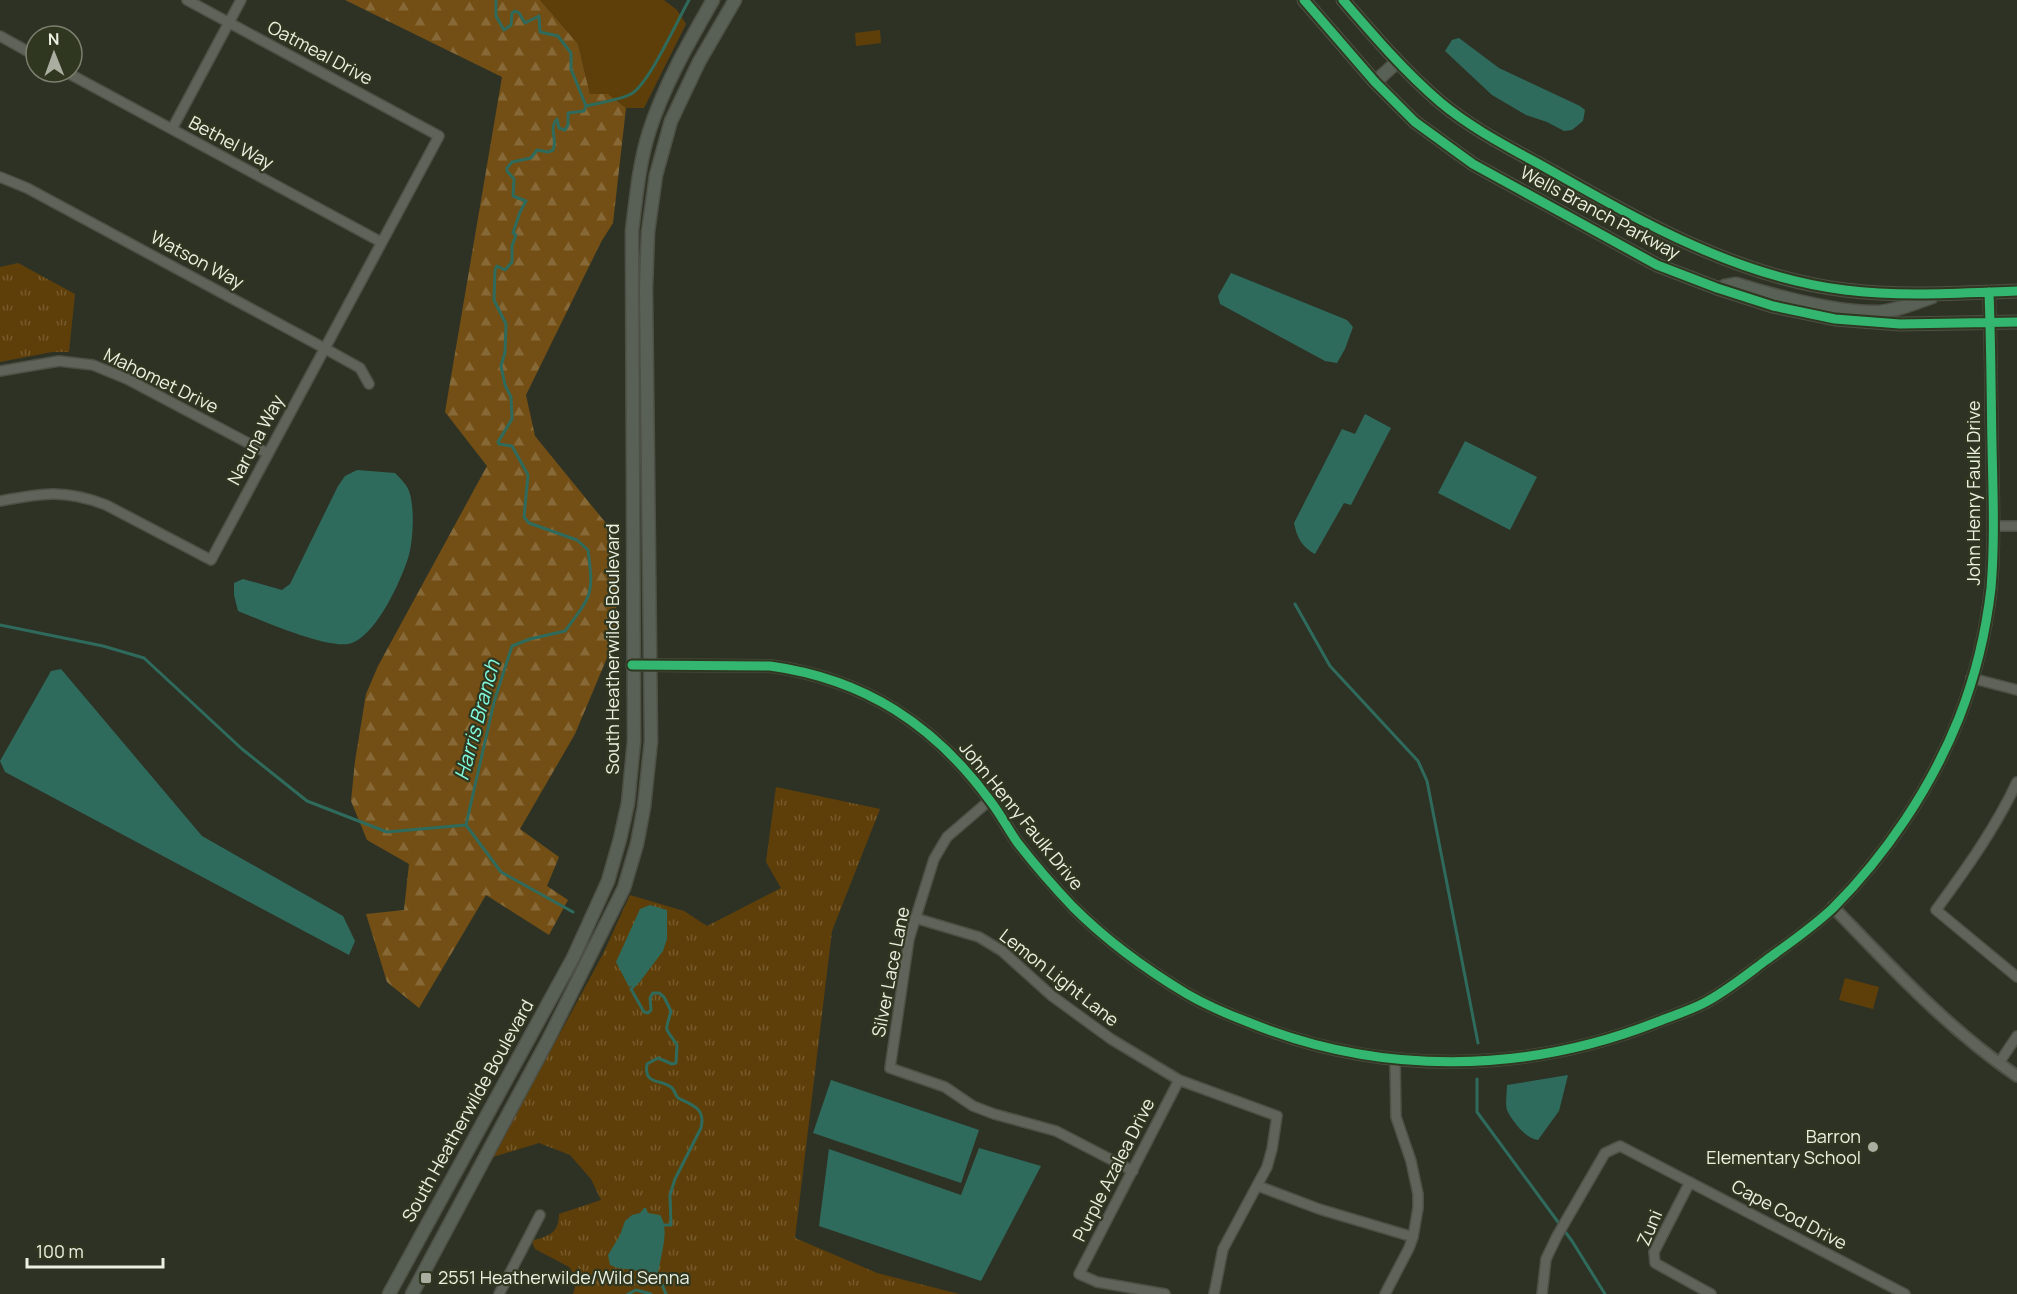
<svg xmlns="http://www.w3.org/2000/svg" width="2017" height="1294" viewBox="0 0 2017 1294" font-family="Manrope,sans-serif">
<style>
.grass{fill:#5f3f09}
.forest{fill:url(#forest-firs)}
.park{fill:url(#park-tufts)}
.water{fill:#2f6b5c}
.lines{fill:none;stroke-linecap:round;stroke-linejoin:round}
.stream{stroke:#2f6b5c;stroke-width:3}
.minor-casing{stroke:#4d5045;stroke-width:12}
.tertiary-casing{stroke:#4d5045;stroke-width:14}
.secondary-casing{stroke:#4d5045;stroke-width:15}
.minor{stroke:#5f6359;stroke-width:9}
.tertiary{stroke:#5f6359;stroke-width:10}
.secondary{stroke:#596055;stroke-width:12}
.cycleway-casing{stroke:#303720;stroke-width:13}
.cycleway{stroke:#33b770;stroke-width:9}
.poi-dot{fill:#a9aea0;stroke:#303720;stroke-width:2}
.labels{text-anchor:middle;stroke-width:4.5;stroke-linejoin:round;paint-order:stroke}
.street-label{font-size:18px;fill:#ebf0e2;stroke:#303720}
.poi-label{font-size:18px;fill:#ebf0e2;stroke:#303720;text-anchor:end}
.water-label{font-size:20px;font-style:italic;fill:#80fbdd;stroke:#303720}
</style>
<defs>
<pattern id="forest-firs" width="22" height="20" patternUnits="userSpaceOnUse" patternTransform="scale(1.5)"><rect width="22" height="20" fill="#734f15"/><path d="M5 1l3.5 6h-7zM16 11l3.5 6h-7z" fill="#876937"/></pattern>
<pattern id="park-tufts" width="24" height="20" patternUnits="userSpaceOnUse" patternTransform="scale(1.5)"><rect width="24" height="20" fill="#5f3f09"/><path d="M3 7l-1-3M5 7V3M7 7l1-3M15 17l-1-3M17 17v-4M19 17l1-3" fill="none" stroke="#765b2d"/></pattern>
</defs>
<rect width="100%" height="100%" fill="#2e3225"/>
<path class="grass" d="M540 0H664L677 10 686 24 644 108H626L608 94H590L578 44Z
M880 30 881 43 856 46 855 33Z
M1845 978 1879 987 1873 1009 1839 1000Z"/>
<path class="forest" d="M345 0H540L578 44 590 94H608L626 108 613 223 601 242 526 395 535 436 614 533 617 634 575 734 520 829 559 857 547 886 568 900 549 935 486 895 419 1008 387 982 366 914 404 910 409 864 367 840 351 801 355 761 366 694 378 666 487 466 445 412 502 77Z"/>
<path class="park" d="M18 263 75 294 69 352H52L0 362V267Z
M776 787 880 809 832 931 795 1238 877 1273 959 1294H573C577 1283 576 1276 569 1267L535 1249 532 1242 534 1240C550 1236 559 1232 559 1214L601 1200 591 1179 570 1155 539 1143 493 1157 603 954 630 895 684 911 707 926 781 888 766 862Z"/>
<path class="water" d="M1459 38 1499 68 1580 106 1585 110 1583 121 1572 130 1564 131 1547 122 1526 115 1492 95 1445 51 1452 40Z
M1231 273 1347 320 1353 327 1345 349 1337 363 1325 361 1220 304 1218 296Z
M1365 414 1391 428 1351 505 1344 503 1315 554C1302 547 1297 538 1294 523L1342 429 1355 434Z
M1465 441 1537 477 1510 530 1438 493Z
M357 470 395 473C400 478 407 485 409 491 415 507 413 539 409 555 402 579 377 634 352 643 331 651 261 620 238 611L234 595V583L243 579 282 590 290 584 338 486 345 476Z
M61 669 202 836 343 916 355 941 349 955 5 772 0 761 51 671Z
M650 905 667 910V939L663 951 639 983 629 987 616 962 640 909Z
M1568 1075 1559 1111 1538 1140C1526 1139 1512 1121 1507 1110 1505 1103 1507 1093 1507 1085Z
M831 1080 979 1130 961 1183 813 1133Z
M979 1148 1041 1166 981 1281 819 1226 829 1149 961 1195Z
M644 1208H646L648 1213 660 1215C670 1228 661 1254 659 1269L654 1273 618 1268 610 1265 608 1255 620 1235 625 1221 632 1215 640 1213Z"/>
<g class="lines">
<path class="stream" d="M586 106C598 103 620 100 631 94 649 84 677 21 689 0
M1295 604 1330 666 1418 761 1427 781 1478 1043
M0 625 103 646 144 658 242 749 307 801 387 832 466 825
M466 825 494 702 512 646 530 639 565 631C592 595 594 595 588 550L577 540 529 523 524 517 528 475 512 446 499 444 498 442 512 419 511 397 505 385 501 366 505 352 506 324 494 300 495 270 497 266 505 270 512 262V246L516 235 513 233 520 212 526 201 513 196 514 179 507 171V168L512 162 531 158 537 150 548 152 553 150C558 139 548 129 557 119L559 128 565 130 568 125V113L584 111 586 106 571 69V53L558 36 540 32 539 16 525 23 519 13 515 11 512 13 511 25 504 30 496 16V0
M466 825 501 872 573 912
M636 984 631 989 644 1012 648 1013 651 1010 650 998 653 993H659L664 997 671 1011C665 1034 664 1025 677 1045L676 1063 672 1064 658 1058 647 1064C643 1087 664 1078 673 1089 673 1089 677 1097 678 1098 692 1105 706 1108 701 1128L675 1179 670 1195 671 1225H662
M1477 1079V1112L1572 1241 1605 1294
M656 1270 666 1294
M628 1294 636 1290 651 1294"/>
<defs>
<path id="minor" d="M0 36 36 56
M66 72 381 242
M172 129 241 0
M0 177 27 188 324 348 360 368 369 384
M0 371 59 361 93 365 127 379 267 453
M0 501C42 493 65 489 106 505L211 560 439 136 187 0
M1993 526H2017
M1971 678 2017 690
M2017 782C1995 829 1966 869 1936 910L2017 977
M990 800 947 837 934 859 909 939 890 1068 945 1087 973 1106 994 1114 1056 1131 1133 1171
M915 918 979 937 1002 951 1052 996 1111 1039 1179 1080 1277 1116 1272 1149 1267 1167 1223 1249 1214 1294
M1999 1063 2017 1036
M1690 1182 1654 1252 1655 1263 1711 1294
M1258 1186 1319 1209 1413 1237
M499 1294 540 1215
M1165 1294 1097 1282 1079 1274 1179 1080
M1385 1294 1409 1248 1413 1237 1418 1208V1194L1411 1161 1396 1117 1395 1060
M1542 1294 1546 1259 1557 1236 1605 1153 1620 1146 1905 1294"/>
<path id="tertiary" d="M632 665 770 666C865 679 935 725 991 802 1001 815 1008 829 1017 842 1034 864 1054 887 1073 907 1106 940 1147 970 1187 994 1206 1005 1227 1014 1248 1022 1380 1076 1525 1074 1657 1022 1672 1016 1688 1011 1702 1004 1724 993 1745 976 1765 961 1788 944 1812 928 1833 908 1886 855 1931 788 1959 718 1975 677 1986 632 1991 588 1995 541 1993 493 1992 445 1991 394 1991 343 1989 292
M1833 907C1891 967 1948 1029 2017 1076"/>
<path id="secondary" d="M1304 0 1375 82 1415 122 1473 164 1657 265 1717 288 1773 306 1835 319 1900 324 2017 322
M1343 0C1374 36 1404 71 1440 102 1472 129 1512 149 1548 169 1640 221 1737 277 1845 290 1901 297 1960 293 2017 291
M1375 82 1396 63
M1720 289 1725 286 1736 284C1775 296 1837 313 1878 312 1896 311 1915 303 1932 297
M389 1294 573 958 608 881 620 839 628 803 634 741 632 231C636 198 639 164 649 132 664 85 689 42 713 0
M412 1294 548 1040 624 888 637 844 644 807 651 741 646 289 648 232 656 175 671 121 699 62 735 0"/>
</defs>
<use href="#minor" class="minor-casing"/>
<use href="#tertiary" class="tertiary-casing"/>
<use href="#secondary" class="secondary-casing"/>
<use href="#minor" class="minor"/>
<use href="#tertiary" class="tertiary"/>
<use href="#secondary" class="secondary"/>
<defs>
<path id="cycleway" d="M1304 0 1375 82 1415 122 1473 164 1657 265 1717 288 1773 306 1835 319 1900 324 2017 322
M1343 0C1374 36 1404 71 1440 102 1472 129 1512 149 1548 169 1640 221 1737 277 1845 290 1901 297 1960 293 2017 291
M632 665 770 666C865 679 935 725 991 802 1001 815 1008 829 1017 842 1034 864 1054 887 1073 907 1106 940 1147 970 1187 994 1206 1005 1227 1014 1248 1022 1380 1076 1525 1074 1657 1022 1672 1016 1688 1011 1702 1004 1724 993 1745 976 1765 961 1788 944 1812 928 1833 908 1886 855 1931 788 1959 718 1975 677 1986 632 1991 588 1995 541 1993 493 1992 445 1991 394 1991 343 1989 292"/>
</defs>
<use href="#cycleway" class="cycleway-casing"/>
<use href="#cycleway" class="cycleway"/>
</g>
<g class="poi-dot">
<circle cx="1873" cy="1147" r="6"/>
<rect x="420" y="1272" width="12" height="12" rx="3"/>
</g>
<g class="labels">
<g class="street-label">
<text transform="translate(320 53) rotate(28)" y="6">Oatmeal Drive</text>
<text transform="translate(231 143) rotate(28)" y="6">Bethel Way</text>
<text transform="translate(1600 213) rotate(28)" y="6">Wells Branch Parkway</text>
<text transform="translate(197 260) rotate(28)" y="6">Watson Way</text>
<text transform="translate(161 381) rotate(26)" y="6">Mahomet Drive</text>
<text transform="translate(256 440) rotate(-62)" y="6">Naruna Way</text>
<text transform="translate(1974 493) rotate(-90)" y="6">John Henry Faulk Drive</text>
<text transform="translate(613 649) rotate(-90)" y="6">South Heatherwilde Boulevard</text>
<text transform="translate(1021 816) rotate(51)" y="6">John Henry Faulk Drive</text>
<text transform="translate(891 972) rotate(-79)" y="6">Silver Lace Lane</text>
<text transform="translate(1059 978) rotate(38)" y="6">Lemon Light Lane</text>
<text transform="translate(468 1111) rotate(-61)" y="6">South Heatherwilde Boulevard</text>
<text transform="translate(1114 1170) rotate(-63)" y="6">Purple Azalea Drive</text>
<text transform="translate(1789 1215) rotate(28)" y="6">Cape Cod Drive</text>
<text transform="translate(1650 1228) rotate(-67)" y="6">Zuni</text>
</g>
<g class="poi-label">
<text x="1861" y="1143">Barron<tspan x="1861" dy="21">Elementary School</tspan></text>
<text x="438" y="1284" text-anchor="start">2551 Heatherwilde/Wild Senna</text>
</g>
<g class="water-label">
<text transform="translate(477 720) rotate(-75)" y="7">Harris Branch</text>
</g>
</g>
<g transform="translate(54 54) rotate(359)"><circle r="28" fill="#303720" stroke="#7b816e" stroke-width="1.5"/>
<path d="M0-4.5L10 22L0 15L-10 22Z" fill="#a9aea0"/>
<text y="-9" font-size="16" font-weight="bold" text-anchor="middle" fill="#ebf0e2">N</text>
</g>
<path d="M27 1258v9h136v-9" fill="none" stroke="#ebf0e2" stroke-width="3"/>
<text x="36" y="1258" font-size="18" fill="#ebf0e2" stroke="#303720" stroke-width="4.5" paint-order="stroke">100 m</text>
</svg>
